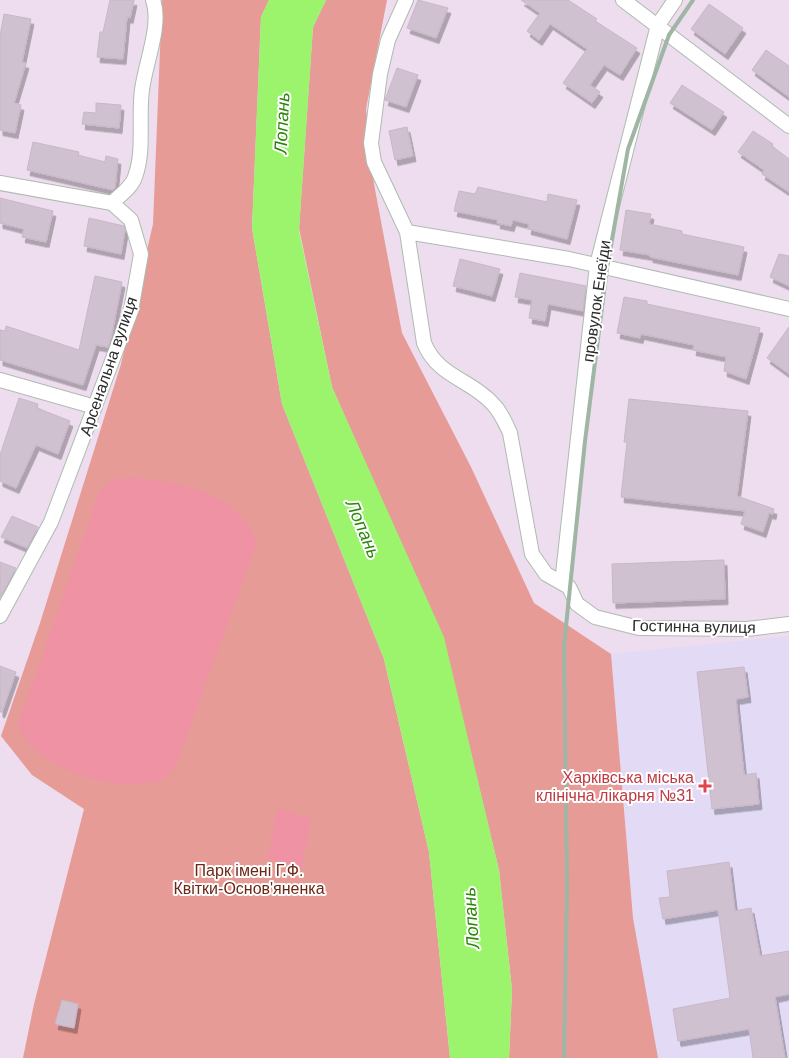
<svg xmlns="http://www.w3.org/2000/svg" width="789" height="1058" viewBox="0 0 789 1058" font-family="Helvetica,sans-serif">
<style>
.medical{fill:#e3daf5}
.green{fill:#e69b97}
.pitch{fill:#ee92a4}
.water{fill:#9bf46c}
.building{fill:#d0c1d0;stroke:#c9b6c9;filter:url(#shadow)}
.lines{fill:none;stroke-linecap:round;stroke-linejoin:round}
.street-casing{stroke:#adbcb0;stroke-width:16}
.street{stroke:#fff;stroke-width:14}
.rail{stroke:#9fb6a5;stroke-width:4}
.health-dot{fill:#e0444e;stroke:#fff;stroke-width:2}
.labels{text-anchor:middle;stroke-width:4;stroke-linejoin:round;paint-order:stroke}
.street-label{font-size:16px;fill:#2b2b2b;stroke:#fff}
.health-label{font-size:16px;fill:#be3a42;stroke:#fff;text-anchor:end}
.park-label{font-size:16px;fill:#6c2717;stroke:#fff}
.water-label{font-size:18px;font-style:italic;fill:#2b8609;stroke:#fff}
</style>
<defs>
<filter id="shadow"><feDropShadow dx="3" dy="5.5" stdDeviation="0" flood-color="#0004"/></filter>
</defs>
<rect width="100%" height="100%" fill="#edddee"/>
<path class="medical" d="M789 636V1058H645L611 654Z"/>
<path class="green" d="M162 0H269L261 17 252 228 282 404 384 659 429 852 450 1058H23L34 1004 84 809 32 775 1 736 40 623 121 364 153 224Z
M326 0H387L366 109 374 184 402 333 471 467 534 603 611 654 633 918 658 1058H509L512 990 499 870 444 641 332 387 299 228 313 27Z"/>
<path class="pitch" d="M129 477C176 482 240 491 257 542L176 766 163 780C153 782 143 784 132 784 94 784 30 764 18 724L99 493 114 480Z
M277 808 311 819 302 869 268 858Z"/>
<path class="water" d="M269 0H326L313 27 299 231 332 387 444 637 499 870 512 990 509 1058H450L429 852 384 659 282 404 252 228 261 17Z"/>
<path class="building" d="M110 0H134L130 18 127 17 123 59 97 57 100 32H103Z
M418 0 448 8 436 38 407 28Z
M521 0H568L597 19 595 21 637 48 620 75 604 65 590 85 600 92 592 103 563 83 587 49 550 24 539 40 527 31 540 13Z
M709 4 743 28 725 54 691 29Z
M4 14 31 19 22 62 26 63 14 103 21 105 15 133 0 130V36Z
M766 50 789 66V97L752 70Z
M397 68 418 75 406 107 385 100Z
M682 85 724 112 712 130 670 103Z
M96 103 121 105 119 128 82 124 84 112 96 113Z
M407 127 413 156 395 160 389 131Z
M753 131 773 144 772 146 789 159V192L762 174 764 170 738 152Z
M33 142 79 152 78 155 105 162 106 156 118 159 115 188 113 190 27 170Z
M478 187 547 202 548 194 577 200 567 239 528 229 529 224 513 220 511 226 497 223 498 220 454 211 459 191 475 194Z
M0 198 53 211 46 242 22 237 24 229 0 223Z
M626 210 651 214 649 224 682 231V234L744 247 738 275 650 257V255L620 250Z
M89 218 124 226 125 230 121 254 84 246Z
M779 254 789 256V286L770 277Z
M460 259 500 269 492 296 453 286Z
M520 273 586 286 583 311 548 304 545 321 529 318 532 300 515 297Z
M95 276 122 282 111 338 108 347 96 345 83 385 0 360V330L5 331 6 326 79 350Z
M624 297 647 301V304L760 328 746 379 724 371 726 357 693 350 694 345 641 334 640 338 617 333Z
M789 327V374L767 358Z
M19 398 38 404 37 408 70 421 58 454 36 445 16 488 0 481V455Z
M629 399 748 411 737 496 774 509 773 514 769 513 763 532 741 524 745 511 621 497 627 442H624Z
M12 516 38 527 27 548 1 537Z
M724 560 725 599 613 603 612 564Z
M0 562 16 568 0 598Z
M0 666 16 672 2 712H0Z
M744 667 748 697 736 699 744 775 756 773 759 804 712 809 697 672Z
M729 862 735 911 751 908 760 956 789 951V994L775 997 785 1058H753L749 1029 678 1041 673 1009 730 998 718 910 663 919 659 898 670 897 667 871Z
M62 1000 78 1004 74 1028 55 1024Z"/>
<g class="lines">
<defs>
<path id="street" d="M406 0 388 40 380 74 371 143 374 162 407 232 424 343C438 377 470 379 492 403 501 412 505 422 510 433L532 554 546 574 569 587 577 604 595 617 639 628 747 629 789 624
M623 0 789 126
M0 183 112 203
M407 232 569 259 789 309
M0 380 95 407
M562 583 597 265 658 25 675 0
M0 616 51 522 131 311 141 254 131 220 112 203C119 196 132 187 135 177 145 150 138 119 142 90 145 64 162 25 153 0"/>
</defs>
<use href="#street" class="street-casing"/>
<use href="#street" class="street"/>
<path class="rail" d="M564 1058 567 885 564 646 585 441 607 268 628 149 669 35 693 0"/>
</g>
<path class="health-dot" d="M702.5 778.5h5v5h5v5h-5v5h-5v-5h-5v-5h5z"/>
<g class="labels">
<g class="street-label">
<text transform="translate(596 301) rotate(-82)" y="6">провулок Енеїди</text>
<text transform="translate(108 366) rotate(-71)" y="6">Арсенальна вулиця</text>
<text transform="translate(694 626) rotate(1)" y="6">Гостинна вулиця</text>
</g>
<g class="health-label">
<text x="694" y="783">Харківська міська<tspan x="694" dy="18">клінічна лікарня №31</tspan></text>
</g>
<g class="park-label">
<text x="249" y="876">Парк імені Г.Ф.<tspan x="249" dy="18">Квітки-Основ'яненка</tspan></text>
</g>
<g class="water-label">
<text transform="translate(282 123) rotate(-87)" y="6">Лопань</text>
<text transform="translate(363 529) rotate(67)" y="6">Лопань</text>
<text transform="translate(471 918) rotate(-94)" y="6">Лопань</text>
</g>
</g>
</svg>
